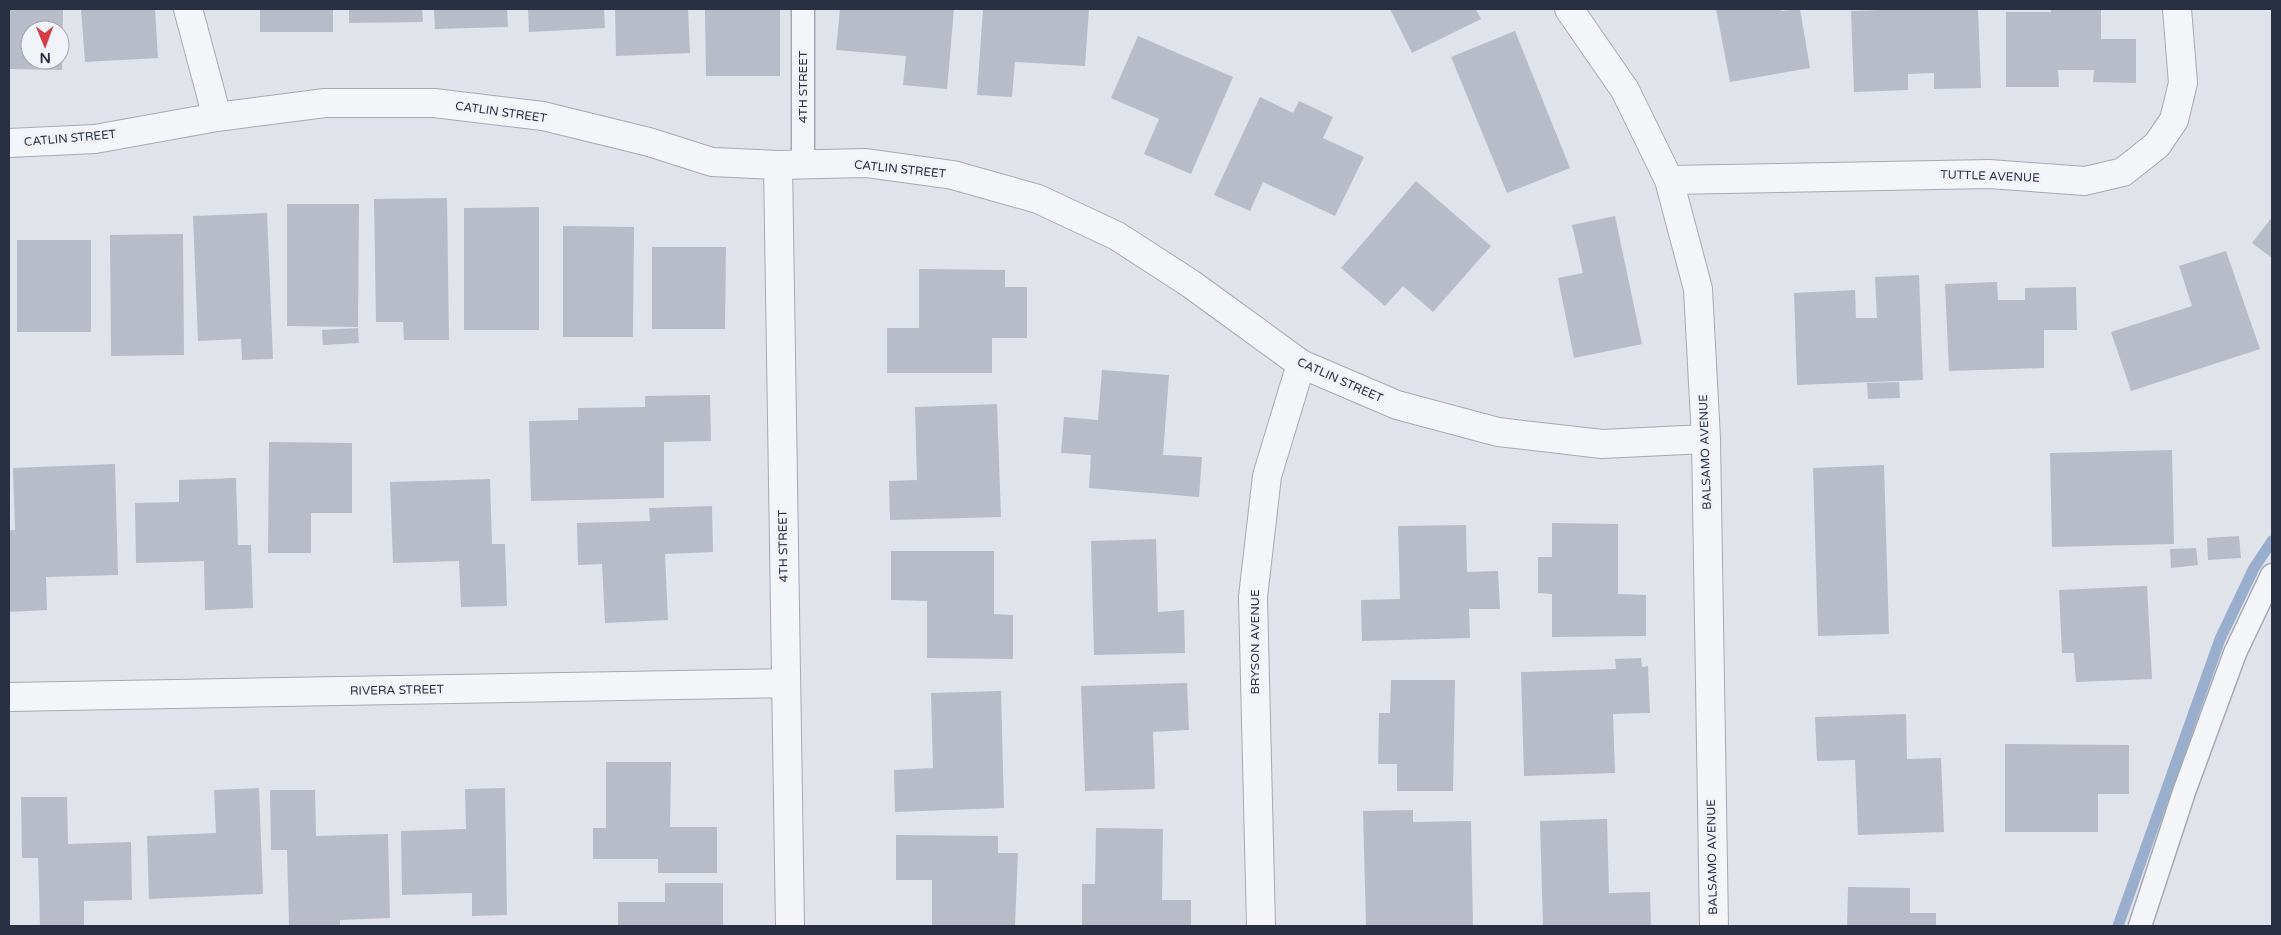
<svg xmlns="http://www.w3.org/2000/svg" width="2281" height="935" viewBox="0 0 2281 935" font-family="'Varela Round',sans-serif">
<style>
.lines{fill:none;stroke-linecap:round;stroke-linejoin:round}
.stream{stroke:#99adcc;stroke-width:11}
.building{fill:#b7bcc8;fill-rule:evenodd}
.lane-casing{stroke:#a6a9b5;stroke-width:25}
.street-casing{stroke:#a6a9b5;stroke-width:30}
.lane{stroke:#f4f5f8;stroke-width:22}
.street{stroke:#f4f5f8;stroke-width:28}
.labels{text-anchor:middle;stroke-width:5;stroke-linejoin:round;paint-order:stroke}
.street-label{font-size:12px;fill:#282f43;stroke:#f0f3f7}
</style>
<rect width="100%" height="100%" fill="#e1e3ea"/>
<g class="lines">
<path class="stream" d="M2118 926 2220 639 2254 568 2272 541"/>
</g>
<path class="building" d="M9 9H63L62 70 9 69ZM30 30H60V60H30Z
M81 9H155L158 58 85 62Z
M260 9H333V32H260Z
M349 9H422L423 22 349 23Z
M434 9H507L508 27 435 29Z
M528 9H604L605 28 529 32Z
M615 9H688L690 53 616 56Z
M705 9H780V76H706Z
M840 9H954L947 89 903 85 906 56 836 50Z
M983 9H1089L1085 66 1015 62 1012 97 977 95Z
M1390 9H1476L1481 19 1412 53Z
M1716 9H1781V11L1800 9 1810 68 1730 82Z
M1913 9H1978L1981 88 1934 89V73L1908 74V90L1854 92 1851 11Z
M2051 9H2101V39H2136V83L2093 82 2094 70H2058L2059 87H2006V12H2051Z
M1515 31 1570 168 1507 193 1451 57Z
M1138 36 1233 77 1191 174 1144 154 1159 119 1111 98Z
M1260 97 1293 113 1299 101 1333 117 1323 138 1364 157 1335 216 1263 182 1250 211 1214 195Z
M1416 181 1491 246 1433 312 1403 286 1385 306 1341 268Z
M447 198 449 340H404L403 322H376L374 199Z
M287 204H359L358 327 287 326Z
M539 207V330H464V208Z
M267 213 273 359 242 360 241 339 198 341 193 216Z
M1615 216 1642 344 1574 358 1558 278 1583 273 1572 225Z
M2272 217V258L2252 243Z
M563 226 634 227 633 337H563Z
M183 234 184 355 111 356 110 235Z
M17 240H91V332H17Z
M652 247H726L725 329H652Z
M2226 251 2260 349 2131 391 2111 332 2192 306 2179 266Z
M919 269 1005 270V287H1027V338H992V373H887V328H919Z
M1919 275 1923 380 1797 385 1794 293 1855 290 1856 318H1877L1875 277Z
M1997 282 1998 300H2025V288L2076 287 2077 330H2044V368L1949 371 1945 284Z
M358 328 359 343 323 345 322 330Z
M1102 370 1169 375 1163 455 1202 457 1199 497 1089 488 1091 455 1061 453 1064 417 1098 420Z
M1899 382 1900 398 1868 399 1867 383Z
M710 395 711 441 664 442V498L531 501 529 421 578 420V408L645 407V396Z
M997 404 1001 517 890 520 889 481 917 480 915 407Z
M269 442 352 443V513H311V553H268Z
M2172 450 2174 544 2052 547 2050 453Z
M115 464 118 575 46 577 47 610 9 612V530H15L13 468Z
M1884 465 1889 634 1818 636 1813 468Z
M236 478 238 545H251L253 608 205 610 204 561 136 563 135 503 179 502V480Z
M490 479 492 544H505L507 606 461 607 459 561 393 563 390 482Z
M712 506 713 552 665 554 668 620 605 623 602 564 578 565 577 523 650 521 649 508Z
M1552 523 1618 524V594L1646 595V636L1552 637V594L1538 593V557H1552Z
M1466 525 1467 572 1498 571 1500 609H1469L1470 638 1362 641 1361 600 1400 599 1398 526Z
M2239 536 2241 558 2208 560 2207 538Z
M1156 539 1158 612 1184 610 1185 653 1094 655 1091 541Z
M2196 548 2198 565 2171 568 2170 549Z
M891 551H994V614L1013 615V659L927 658V601L891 600Z
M2147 586 2152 679 2076 682 2074 653H2062L2059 590Z
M1641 658 1642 667 1648 666 1650 713 1613 714 1615 773 1524 776 1521 672 1616 669 1615 659Z
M1391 680H1455L1453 791H1397V764H1378L1379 713H1390Z
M1187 683 1189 730 1153 732 1155 789 1085 791 1081 686Z
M1001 691 1004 808 895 812 894 770 933 768 931 693Z
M1906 714 1907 759 1941 758 1944 832 1858 835 1855 760 1817 761 1815 717Z
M2005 744 2129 745V794H2098V832H2005Z
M606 762H671L670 827H717V873H658V859H593V828H606Z
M259 788 263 894 149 899 147 836 216 833 214 790Z
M505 788 507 915 472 916V893L402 895 401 831 466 829 465 789Z
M270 790H315L316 836 388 834 390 918 340 920V926H289L287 850H271Z
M21 797H67L68 844 131 842 132 900 84 901V925L40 926 38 858H22Z
M1413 810V822L1471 821 1473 926H1366L1363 811Z
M1607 819 1609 893 1650 892 1651 926H1543L1540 821Z
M1096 828 1163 829 1162 900H1191V926H1082V884H1095Z
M896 835 998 836V853H1018L1015 925 932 926V880H896Z
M665 883H723V926H618V902H665Z
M1848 887 1910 888V913H1936V926H1847Z"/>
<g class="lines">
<defs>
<path id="lane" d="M803 165V9
M2140 926 2184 792 2235 653 2272 575"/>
<path id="street" d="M188 9 217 117
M1569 9 1625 90 1669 180 1698 289 1706 439 1714 926
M9 143 95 139 217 117 325 103H434L543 116 649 142 712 162 778 165 866 163 953 175 1038 199 1117 236 1191 284 1301 364 1397 405 1498 432 1602 444 1706 439
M778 165 790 926
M1669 180 1989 174 2085 181 2123 172 2157 145 2174 120 2183 83 2177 9
M9 697 785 683
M1261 926 1253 597 1267 476 1301 364"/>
</defs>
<use href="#lane" class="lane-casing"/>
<use href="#street" class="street-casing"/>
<use href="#lane" class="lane"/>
<use href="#street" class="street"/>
</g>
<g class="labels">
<g class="street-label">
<text transform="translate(803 87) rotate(-90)" y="4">4TH STREET</text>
<text transform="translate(501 112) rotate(8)" y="4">CATLIN STREET</text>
<text transform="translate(70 138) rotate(-5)" y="4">CATLIN STREET</text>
<text transform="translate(900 169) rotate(6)" y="4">CATLIN STREET</text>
<text transform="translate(1990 176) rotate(2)" y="4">TUTTLE AVENUE</text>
<text transform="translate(1340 380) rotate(24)" y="4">CATLIN STREET</text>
<text transform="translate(1705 452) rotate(-92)" y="4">BALSAMO AVENUE</text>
<text transform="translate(783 546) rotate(-91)" y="4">4TH STREET</text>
<text transform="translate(1255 642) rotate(-90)" y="4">BRYSON AVENUE</text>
<text transform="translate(397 690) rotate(-1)" y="4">RIVERA STREET</text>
<text transform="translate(1712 857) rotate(-91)" y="4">BALSAMO AVENUE</text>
</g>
</g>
<rect width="2281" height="935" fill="none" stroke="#282f43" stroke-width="20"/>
<g transform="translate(45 45) rotate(179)"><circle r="24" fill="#f0f3f7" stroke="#a0a5af"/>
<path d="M0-4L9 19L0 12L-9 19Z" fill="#d63e45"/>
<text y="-8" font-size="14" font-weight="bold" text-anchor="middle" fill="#282f43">N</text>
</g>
</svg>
